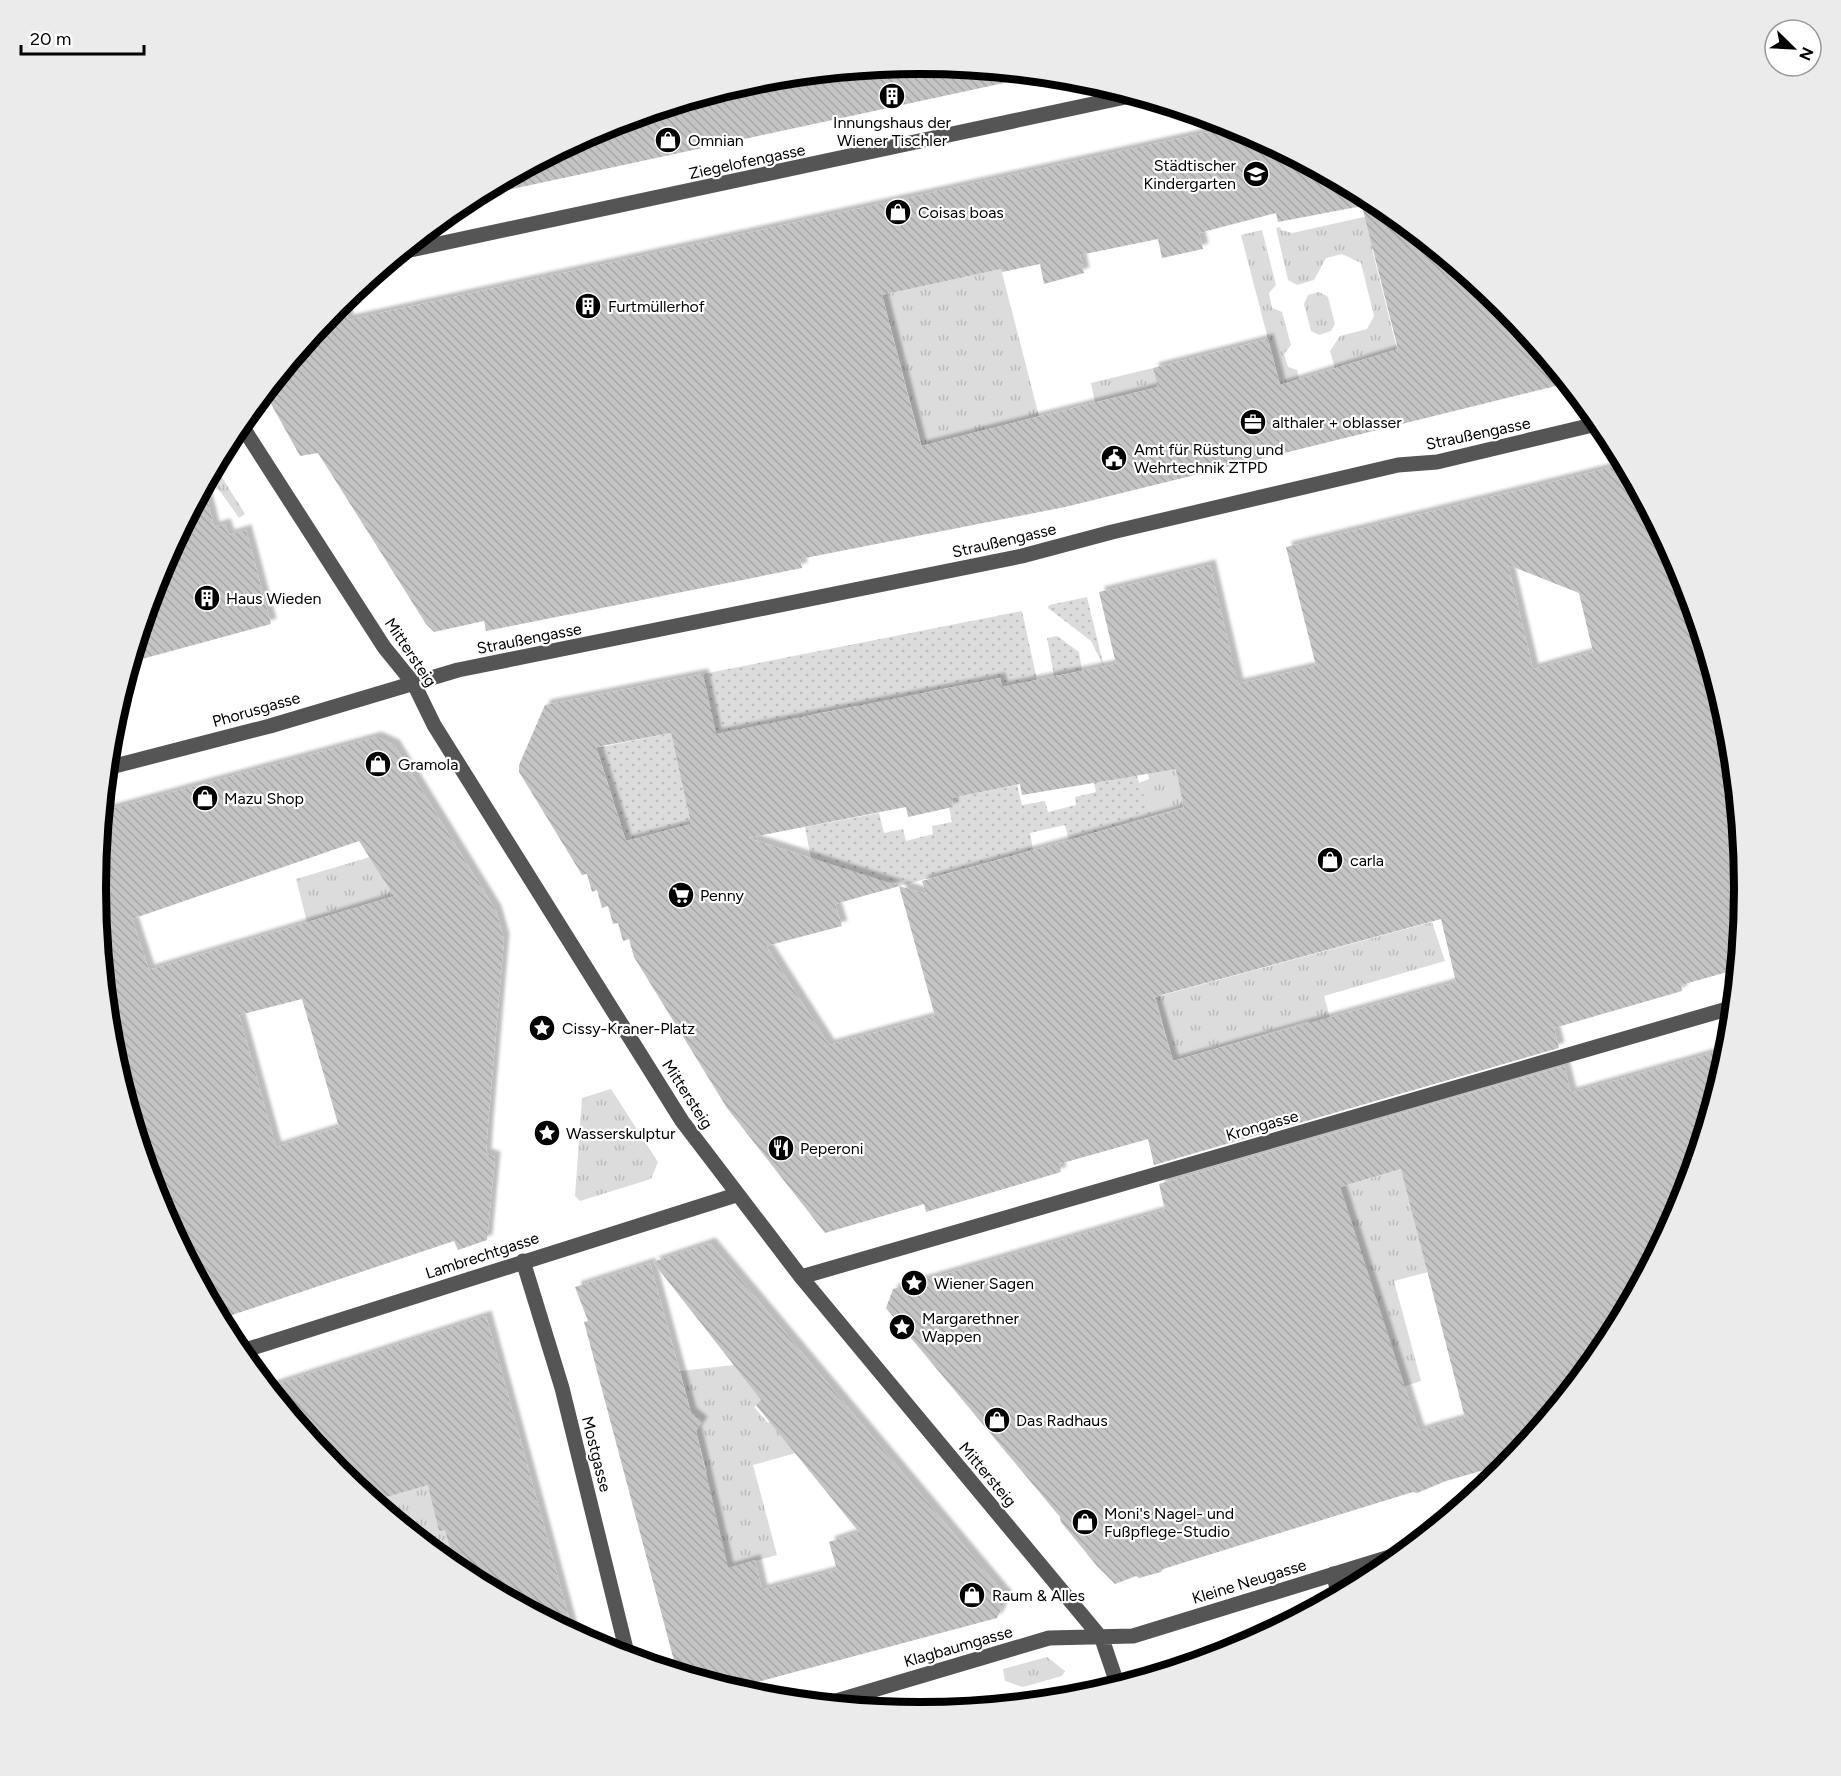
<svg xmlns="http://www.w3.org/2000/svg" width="1841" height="1776" viewBox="0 0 1841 1776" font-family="Figtree,sans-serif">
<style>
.grass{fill:url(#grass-tufts)}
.garden{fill:url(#garden-dots)}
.building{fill:url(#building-back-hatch);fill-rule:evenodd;filter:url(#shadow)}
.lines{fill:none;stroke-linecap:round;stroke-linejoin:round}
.minor{stroke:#555;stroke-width:15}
.labels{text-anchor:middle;stroke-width:4.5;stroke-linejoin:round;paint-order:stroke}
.poi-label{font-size:16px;fill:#000;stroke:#fff;text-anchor:start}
.street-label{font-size:16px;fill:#000;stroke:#fff}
.rim{fill:none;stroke:#000;stroke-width:8}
</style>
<defs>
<pattern id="grass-tufts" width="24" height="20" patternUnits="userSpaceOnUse" patternTransform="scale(1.5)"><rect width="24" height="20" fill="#dcdcdc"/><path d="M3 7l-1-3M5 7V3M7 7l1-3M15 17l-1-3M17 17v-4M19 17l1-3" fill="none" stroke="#bbb"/></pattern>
<pattern id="garden-dots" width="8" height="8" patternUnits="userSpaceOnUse" patternTransform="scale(1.5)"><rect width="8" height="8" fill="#dcdcdc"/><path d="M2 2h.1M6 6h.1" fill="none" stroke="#bbb" stroke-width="1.8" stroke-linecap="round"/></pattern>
<pattern id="building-back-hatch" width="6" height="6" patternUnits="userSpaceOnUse" patternTransform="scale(1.5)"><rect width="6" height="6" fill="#c4c4c4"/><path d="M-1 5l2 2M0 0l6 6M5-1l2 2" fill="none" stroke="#a7a7a7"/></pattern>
<filter id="shadow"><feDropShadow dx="5.5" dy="-5.5" stdDeviation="1.5" flood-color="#0004"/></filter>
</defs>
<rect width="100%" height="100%" fill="#fff"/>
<path class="grass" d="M1382 213 1423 239 1372 249 1397 349 1335 368 1330 351 1340 336 1367 329 1374 316 1361 263 1342 254 1326 258 1314 280 1297 285 1288 280 1276 228 1280 227 1281 230 1292 233Z
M1262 230 1276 285 1269 293 1272 308 1282 312 1291 345 1284 354 1288 367 1297 370 1299 379 1280 385 1241 235Z
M1001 269 1039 416 922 446 882 295Z
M1319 292 1328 297 1335 324 1331 331 1319 335 1311 331 1304 304 1308 295Z
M1153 368 1158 387 1095 402 1091 383Z
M215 466 245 514 239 518 220 491 206 482Z
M1232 656 1238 685 1196 803 1151 816 1139 783 1149 779 1144 754 1203 664Z
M370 857 394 896 307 922 296 879Z
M1432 922 1445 961 1324 996 1330 1018 1310 1025 1308 1021 1173 1061 1156 997Z
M611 1089 658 1162 651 1179 580 1201 575 1196 582 1098Z
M1412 1166 1432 1271 1394 1281 1421 1381 1386 1392 1340 1187Z
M734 1365 761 1400 754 1407 768 1423 776 1416 803 1451 753 1465 777 1555 728 1568 705 1477 707 1472 680 1371Z
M454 1477 450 1547 456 1569 373 1501Z
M1047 1657 1065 1671 1062 1676 1023 1687 1005 1681 1003 1669Z"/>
<path class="garden" d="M1087 597 1104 667 1091 641 1048 608 1049 605Z
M1022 611 1037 680 1002 687 1000 678C951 688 903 693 858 715L856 706 814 714 816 723 717 743 703 674Z
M1057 636 1079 652 1082 671 1054 676 1047 638Z
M671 733 691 824 626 841 598 752H592L591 749Z
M1132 762 1151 816 1069 840 1065 825 1030 833 1033 850 874 893 811 858 805 827 879 813 884 833 903 829 906 841 933 834 932 826 952 822 949 808 953 807 952 798 1017 785 1022 805 1045 801 1048 812 1076 805 1075 797 1096 792 1093 779Z"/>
<path class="building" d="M921 63 1017 73 1018 80 503 191 500 182 605 126 760 79Z
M1236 126 1379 202 1504 305 1568 383 1065 507 800 559 802 568 486 631 484 621 434 632 426 624 318 453 300 456 265 393 344 299 348 320ZM1362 206 1398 349 1280 385 1268 339 1153 368 1158 387 921 446 882 295 1001 269 1002 272 1040 264 1044 284 1084 273 1080 255 1158 239 1162 258 1203 249 1199 233 1276 213 1278 222Z
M1625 464 1667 543 1680 602 1691 599 1730 727 1745 888 1738 969 1681 985 1682 991 1554 1028 1559 1048 1154 1165 1148 1139 1059 1164 1061 1172 926 1212 924 1204 825 1233 727 1108 634 957 629 939 623 941 618 923 613 924 608 906 602 908 597 890 592 892 587 874 582 875 519 772V765L545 705 703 674 716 734 1000 678 1002 687 1116 664 1099 592 1210 565 1238 684 1316 666 1286 547ZM1508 565 1579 593 1593 652 1533 669ZM671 733 691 824 626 841 596 747ZM1176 769 1184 808 922 881 926 894 899 886 935 1016 829 1045 766 946 842 926 835 904 899 886 748 838 906 807 908 817 953 807 952 798 1020 784 1022 795ZM1441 919 1456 982 1173 1061 1154 997Z
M204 487 214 527 225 524 229 535 246 530 271 624 131 662 158 572Z
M376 737 394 745 496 911 504 939 488 1124 486 1154 495 1157 487 1240 458 1250 454 1241 220 1319 158 1203 111 1049 96 888 103 811ZM359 841 394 896 149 970 132 919ZM302 999 339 1127 276 1147 239 1015Z
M1730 1048 1683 1204 1606 1347 1512 1462 1446 1481 1417 1493 1413 1492 1163 1569 1161 1572 1139 1578 1136 1576 1115 1584 1097 1566 1061 1522 1060 1517 886 1308 893 1289 1165 1210 1159 1184 1564 1066 1571 1093ZM1401 1169 1465 1418 1419 1431 1340 1187Z
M710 1243 1007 1597 997 1618 731 1689 677 1672 584 1322 588 1321 575 1287 650 1263 691 1413 702 1422 696 1431 728 1568 755 1560 762 1590 837 1570 829 1542 859 1532 756 1405 761 1400 653 1262Z
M486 1316 535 1493 573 1633 456 1569 445 1530 439 1531 428 1485 373 1501 337 1471 268 1387Z"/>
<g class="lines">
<path class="minor" d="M401 252 1135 95
M240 423 384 647 414 684 434 725 682 1121 801 1277 1102 1639 1118 1686
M107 768 270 726 458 670 1022 556 1112 532 1398 465 1437 462 1601 423
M523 1261 562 1388 628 1657
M801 1277 1734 1007
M239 1352 736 1195
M1333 1574 1339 1595
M826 1704 1049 1638 1133 1636 1406 1552"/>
</g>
<defs>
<symbol id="building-disc" viewBox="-11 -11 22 22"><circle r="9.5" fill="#000" stroke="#fff"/><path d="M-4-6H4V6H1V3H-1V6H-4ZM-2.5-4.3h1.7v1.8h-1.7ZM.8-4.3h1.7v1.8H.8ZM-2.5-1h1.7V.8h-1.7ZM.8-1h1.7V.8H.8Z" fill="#fff"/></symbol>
<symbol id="shop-disc" viewBox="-11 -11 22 22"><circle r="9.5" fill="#000" stroke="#fff"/><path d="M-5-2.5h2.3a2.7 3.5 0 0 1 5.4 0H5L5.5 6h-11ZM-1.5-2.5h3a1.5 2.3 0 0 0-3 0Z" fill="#fff"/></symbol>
<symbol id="school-disc" viewBox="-11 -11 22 22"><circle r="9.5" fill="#000" stroke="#fff"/><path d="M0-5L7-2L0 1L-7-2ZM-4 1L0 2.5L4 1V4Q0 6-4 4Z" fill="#fff"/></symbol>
<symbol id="office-disc" viewBox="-11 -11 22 22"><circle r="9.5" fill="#000" stroke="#fff"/><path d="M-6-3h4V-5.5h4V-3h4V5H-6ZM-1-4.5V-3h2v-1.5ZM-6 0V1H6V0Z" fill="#fff"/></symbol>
<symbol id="civic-disc" viewBox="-11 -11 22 22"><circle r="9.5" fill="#000" stroke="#fff"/><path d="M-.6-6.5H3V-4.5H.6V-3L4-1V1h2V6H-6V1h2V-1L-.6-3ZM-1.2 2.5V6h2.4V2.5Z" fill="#fff"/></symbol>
<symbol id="supermarket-disc" viewBox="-11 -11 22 22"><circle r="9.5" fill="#000" stroke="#fff"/><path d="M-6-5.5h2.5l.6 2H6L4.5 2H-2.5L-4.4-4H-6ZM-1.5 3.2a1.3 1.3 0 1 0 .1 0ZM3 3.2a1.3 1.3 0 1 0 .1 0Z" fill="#fff"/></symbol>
<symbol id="sight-disc" viewBox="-11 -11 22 22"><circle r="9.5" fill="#000" stroke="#fff"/><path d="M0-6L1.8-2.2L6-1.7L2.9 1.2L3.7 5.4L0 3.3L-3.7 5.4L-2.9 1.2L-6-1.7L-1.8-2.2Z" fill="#fff"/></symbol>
<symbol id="restaurant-disc" viewBox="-11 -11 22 22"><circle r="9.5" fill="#000" stroke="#fff"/><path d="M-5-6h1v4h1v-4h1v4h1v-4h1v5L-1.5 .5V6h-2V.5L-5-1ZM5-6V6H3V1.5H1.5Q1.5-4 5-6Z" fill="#fff"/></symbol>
</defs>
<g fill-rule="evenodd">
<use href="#building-disc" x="877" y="81" width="30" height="30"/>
<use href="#shop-disc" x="653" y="125" width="30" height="30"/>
<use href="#school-disc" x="1241" y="159" width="30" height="30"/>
<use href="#shop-disc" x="883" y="197" width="30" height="30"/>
<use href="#building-disc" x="573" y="291" width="30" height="30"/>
<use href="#office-disc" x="1238" y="407" width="30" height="30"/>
<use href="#civic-disc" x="1099" y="443" width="30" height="30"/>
<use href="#building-disc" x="192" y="583" width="30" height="30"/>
<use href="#shop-disc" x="363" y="749" width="30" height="30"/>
<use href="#shop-disc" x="190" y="783" width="30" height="30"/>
<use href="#shop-disc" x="1315" y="845" width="30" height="30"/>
<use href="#supermarket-disc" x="666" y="880" width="30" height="30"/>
<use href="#sight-disc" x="527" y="1013" width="30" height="30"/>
<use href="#sight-disc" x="532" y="1118" width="30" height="30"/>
<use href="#restaurant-disc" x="766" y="1133" width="30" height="30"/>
<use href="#sight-disc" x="899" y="1268" width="30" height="30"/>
<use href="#sight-disc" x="887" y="1312" width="30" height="30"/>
<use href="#shop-disc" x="982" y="1405" width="30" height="30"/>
<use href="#shop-disc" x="1070" y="1507" width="30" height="30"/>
<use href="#shop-disc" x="957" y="1580" width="30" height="30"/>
</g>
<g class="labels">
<g class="poi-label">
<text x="892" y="128" text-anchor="middle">Innungshaus der<tspan x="892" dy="18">Wiener Tischler</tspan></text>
<text x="688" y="146">Omnian</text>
<text x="1236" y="171" text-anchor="end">Städtischer<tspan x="1236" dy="18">Kindergarten</tspan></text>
<text x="918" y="218">Coisas boas</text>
<text x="608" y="312">Furtmüllerhof</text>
<text x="1272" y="428">althaler + oblasser</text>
<text x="1134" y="455">Amt für Rüstung und<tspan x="1134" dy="18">Wehrtechnik ZTPD</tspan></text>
<text x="226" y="604">Haus Wieden</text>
<text x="398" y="770">Gramola</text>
<text x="224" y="804">Mazu Shop</text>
<text x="1350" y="866">carla</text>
<text x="700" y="901">Penny</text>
<text x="562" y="1034">Cissy-Kraner-Platz</text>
<text x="566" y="1139">Wasserskulptur</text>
<text x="800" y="1154">Peperoni</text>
<text x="934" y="1289">Wiener Sagen</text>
<text x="922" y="1324">Margarethner<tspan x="922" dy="18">Wappen</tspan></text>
<text x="1016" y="1426">Das Radhaus</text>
<text x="1104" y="1519">Moni's Nagel- und<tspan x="1104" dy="18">Fußpflege-Studio</tspan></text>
<text x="992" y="1601">Raum &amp; Alles</text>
</g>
<g class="street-label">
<text transform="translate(747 161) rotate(-12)" y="6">Ziegelofengasse</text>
<text transform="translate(1478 433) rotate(-12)" y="6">Straußengasse</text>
<text transform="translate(1004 540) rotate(-13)" y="6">Straußengasse</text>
<text transform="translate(529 638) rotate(-11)" y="6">Straußengasse</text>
<text transform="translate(411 652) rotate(56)" y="6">Mittersteig</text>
<text transform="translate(256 709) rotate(-16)" y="6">Phorusgasse</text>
<text transform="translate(688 1094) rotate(57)" y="6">Mittersteig</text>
<text transform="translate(1262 1125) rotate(-16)" y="6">Krongasse</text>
<text transform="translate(482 1255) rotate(-18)" y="6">Lambrechtgasse</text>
<text transform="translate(597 1454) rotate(76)" y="6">Mostgasse</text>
<text transform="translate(988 1474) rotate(50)" y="6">Mittersteig</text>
<text transform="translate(1249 1581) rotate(-17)" y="6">Kleine Neugasse</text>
<text transform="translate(958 1646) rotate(-16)" y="6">Klagbaumgasse</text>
</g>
</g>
<path d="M0 0H1841V1776H0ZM106 888a814 814 0 1 1 1628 0a814 814 0 1 1-1628 0Z" fill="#ebebeb" fill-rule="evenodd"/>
<path class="rim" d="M106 888a814 814 0 1 1 1628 0a814 814 0 1 1-1628 0Z"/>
<g transform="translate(1793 48) rotate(114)"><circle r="28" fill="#ffffff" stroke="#999999" stroke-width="1.5"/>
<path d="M0-4.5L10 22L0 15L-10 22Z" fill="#000000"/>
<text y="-9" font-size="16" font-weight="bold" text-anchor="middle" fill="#000000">N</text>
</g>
<path d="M21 45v9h123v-9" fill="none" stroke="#000000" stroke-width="3"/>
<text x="30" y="45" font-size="18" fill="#000000" stroke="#ffffff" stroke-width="4.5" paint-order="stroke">20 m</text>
</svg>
